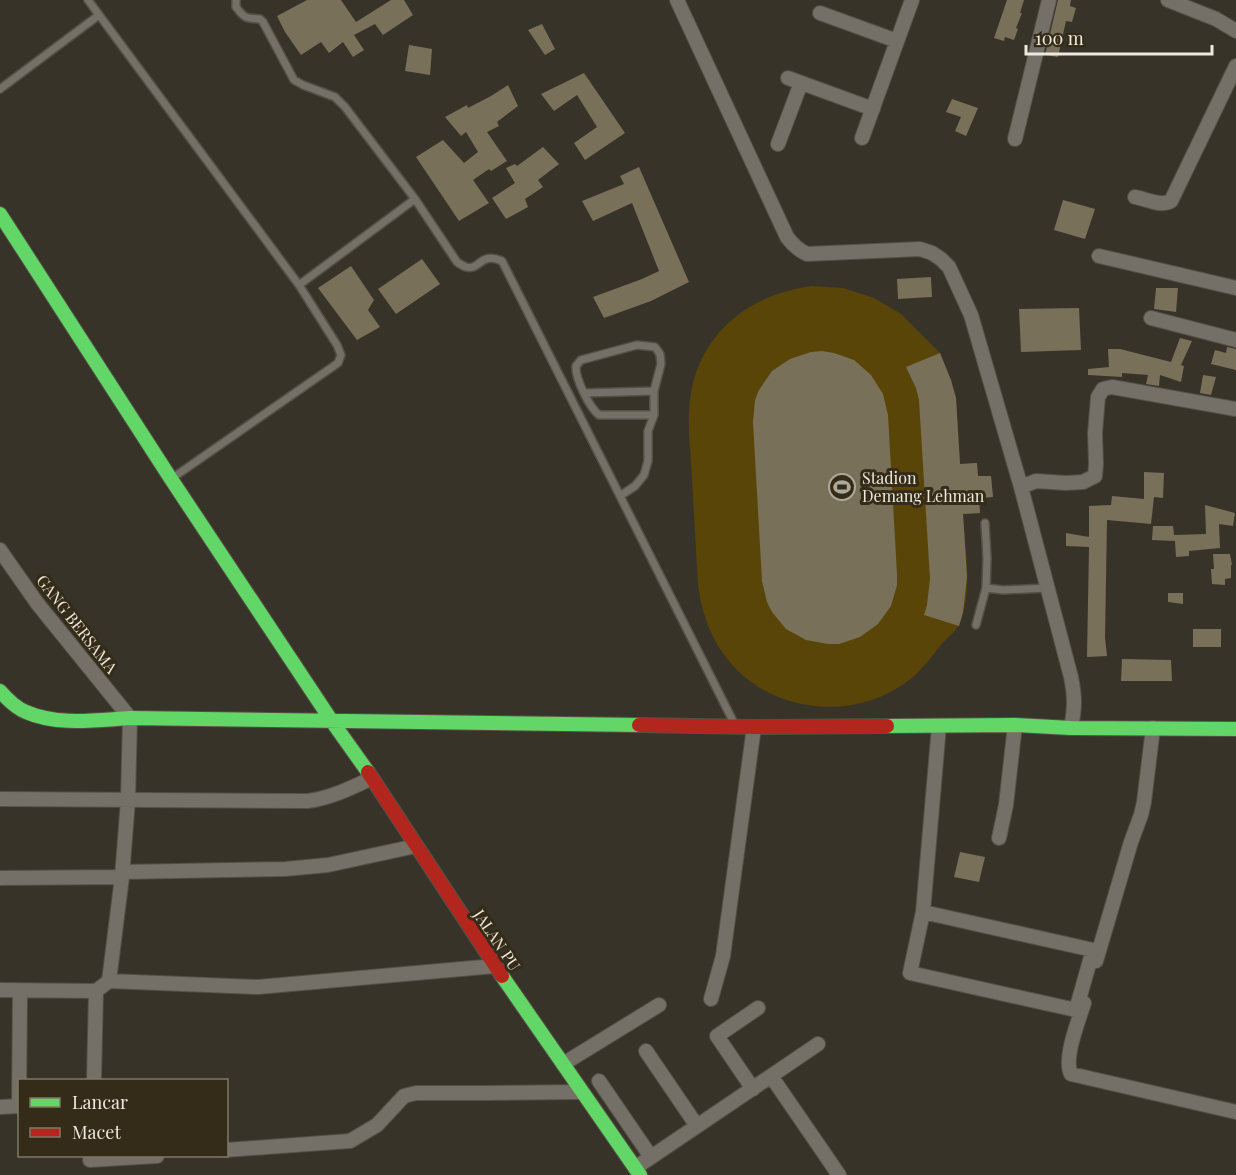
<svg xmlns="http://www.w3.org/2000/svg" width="1236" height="1175" viewBox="0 0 1236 1175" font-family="'Playfair Display',serif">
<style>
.green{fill:#5a4508}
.building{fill:#79705a}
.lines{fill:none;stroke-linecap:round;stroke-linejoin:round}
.lane-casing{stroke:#545046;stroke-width:10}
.street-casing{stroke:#545046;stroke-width:16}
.fast-casing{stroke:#545046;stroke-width:16}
.jam-casing{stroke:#545046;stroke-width:16}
.lane{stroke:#747068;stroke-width:7}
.street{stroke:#747068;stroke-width:14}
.fast{stroke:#63d668;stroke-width:14}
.jam{stroke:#b3261e;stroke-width:14}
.labels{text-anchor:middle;stroke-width:6;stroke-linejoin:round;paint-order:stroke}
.poi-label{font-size:16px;fill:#eee9dc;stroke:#342c18;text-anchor:start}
.street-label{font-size:16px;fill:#eee9dc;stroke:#342c18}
</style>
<rect width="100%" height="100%" fill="#383328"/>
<path class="green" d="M812 286 843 288 874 298 901 314 940 353 951 380 956 398 960 464 977 463 978 476H991L993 497 979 498 980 513 963 514C965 549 973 589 960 623 956 632 945 639 939 647 930 659 921 671 908 681 852 723 767 713 725 656 709 634 701 610 698 584 696 549 694 514 692 479 691 451 686 421 691 393 702 330 752 294 812 286Z"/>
<path class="building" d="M307 0H341L356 22 391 0H404L413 15 383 35 375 24 354 35 364 50 353 57 343 42 329 53 321 42 301 55 285 32 277 16Z
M1007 0H1024L1020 13H1022L1016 28 1018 29 1014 40 1005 37 1004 41 994 38Z
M1058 0H1071L1070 6 1076 8 1072 22 1066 21 1058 57 1045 55Z
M542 24 555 49 545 55 528 30Z
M409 45 432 49 430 75 405 71Z
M584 73 625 133 585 160 574 143 597 127 577 95 554 111 541 94Z
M508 85 518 106 497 122 499 126 487 132 507 161 491 171 489 169 473 180 489 203 459 221 416 157 443 140 464 163 478 152 466 132 461 136 445 117 467 105 468 108 491 96Z
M952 99 978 108 966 136 955 131 961 117 946 112Z
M543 147 559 164 538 180 543 187 525 199 528 207 506 219 492 198 515 183 506 168 515 164 517 166Z
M639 167 689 282 651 301 604 318 593 297 642 279 659 271 632 203 593 221 582 201 624 184 620 176Z
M1063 200 1095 209 1085 239 1054 230Z
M422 259 440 284 396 314 378 289Z
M351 266 374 300 368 310 380 327 357 340 318 288Z
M931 277 932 297 898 299 897 279Z
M1156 288H1178L1176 312 1154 309Z
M1079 308 1081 350 1021 352 1019 309Z
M1180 338 1192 341 1181 365 1184 366 1181 382 1160 375 1159 386 1146 384 1148 375 1122 373V377L1088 375V369L1109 367 1108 349H1120L1171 362Z
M1227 347 1236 349V370L1211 364 1215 350 1226 353Z
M822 351 834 353 854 360 871 375 883 394 888 415 897 574V585L891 606 878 624 860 637 839 644H828L806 640 786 629 772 612 767 602 762 581 753 422 755 400 759 390 772 371 790 359 811 352Z
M940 353 951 380 956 398 960 464 977 463 978 476H991L993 497 979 498 980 513 963 514 967 577 963 612 959 626 924 615 927 605 930 579 919 400 916 388 906 367Z
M1203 375 1216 377 1211 395 1200 393Z
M1144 472 1164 473 1163 498 1154 497 1151 524 1107 520 1105 638 1107 656 1087 657 1089 547 1066 546V533L1089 537V506L1111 505 1112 496 1144 499Z
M1205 505 1235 513 1233 526 1219 524 1220 548 1189 551V556L1176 557 1175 541 1152 540 1153 526H1173L1174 535 1206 534Z
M1213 554H1230L1232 565H1231V578L1225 579V585L1212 584 1211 569H1214Z
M1168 593H1183V604L1168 602Z
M1193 629H1221V647H1193Z
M1122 659 1171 660 1172 681H1121Z
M960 852 985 857 979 882 954 877Z"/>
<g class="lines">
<defs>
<path id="lane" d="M88 0 299 285 337 345 341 355 338 363 171 479
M236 0V7C245 19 246 18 260 19L263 22 294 80 303 85 335 97 345 107 415 199 457 262C460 264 463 266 466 267 480 271 480 251 502 261L735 725
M0 89 99 15
M299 285 415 199
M585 393 654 391
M620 496 635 486 644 475 648 461V431L654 415V391L661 364 660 354 655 347 637 345 581 360 576 366C575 378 589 407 599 415H654
M986 588 1003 590 1047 588
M976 625 986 588 987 558 985 523"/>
<path id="street" d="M677 0 787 237C793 245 798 250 807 254L920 249 932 253 941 259 949 267 971 315 1021 487 1071 677C1075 697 1075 707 1071 728
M1168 0 1216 19 1236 31
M820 13 897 41
M788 78 873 109
M862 138 912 0
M1015 139 1049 0
M778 144 801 83
M1135 197C1146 199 1161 207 1171 201L1236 66
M1099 256 1236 288
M1151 318 1236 340
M1021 487 1036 481 1066 483 1083 482 1095 476 1096 464 1095 433 1098 397 1103 389 1112 387 1236 409
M0 550 37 603 130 718 128 800 122 877 109 981 96 991 94 1080
M0 799 308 801C331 798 351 788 372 778
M999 838 1006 805 1015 725
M122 872 285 869 328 865 416 846
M0 878 122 877
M923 912 1093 950 1076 1010 910 973 923 912 939 726
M1096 961 1131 842 1141 815 1144 802 1153 728
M109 981 258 987 495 966
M0 990 96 991
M711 999 723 956 754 727
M1084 1003C1079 1020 1063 1058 1071 1074L1236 1112
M646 1051 697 1126
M563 1064 659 1005
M771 1076 818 1044
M599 1081 651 1157
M753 1089 717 1036 758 1008
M19 1106 20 991
M0 1107 20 1106
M226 1150 350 1141 377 1125 404 1096 416 1093H485L581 1092
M90 1160 157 1156
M635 1168 771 1076 839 1175"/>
<path id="fast" d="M0 214 171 479 331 720 368 772
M0 691C7 699 16 708 26 712 58 726 96 720 130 718L639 725
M887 726 1015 725 1071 728 1236 729
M502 976 640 1175"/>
<path id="jam" d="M639 725 754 727 887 726
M368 772 502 976"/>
</defs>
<use href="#lane" class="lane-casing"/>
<use href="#street" class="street-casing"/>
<use href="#fast" class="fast-casing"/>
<use href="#jam" class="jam-casing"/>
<use href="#lane" class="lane"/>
<use href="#street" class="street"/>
<use href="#fast" class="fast"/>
<use href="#jam" class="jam"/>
</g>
<defs>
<symbol id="stadium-ring" viewBox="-11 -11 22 22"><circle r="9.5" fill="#342c18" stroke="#aea99d" stroke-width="1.5"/><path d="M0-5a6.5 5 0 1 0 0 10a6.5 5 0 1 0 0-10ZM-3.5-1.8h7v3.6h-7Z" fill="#aea99d"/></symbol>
</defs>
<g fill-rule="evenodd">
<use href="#stadium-ring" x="827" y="472" width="30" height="30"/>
</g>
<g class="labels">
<g class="poi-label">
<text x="862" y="484">Stadion<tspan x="862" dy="18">Demang Lehman</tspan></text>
</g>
<g class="street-label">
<text transform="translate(77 624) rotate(52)" y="6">GANG BERSAMA</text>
<text transform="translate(497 940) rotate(56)" y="6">JALAN PU</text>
</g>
</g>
<rect x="18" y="1079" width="210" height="78" fill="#342c18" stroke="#7e7866" stroke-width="1.5"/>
<rect x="30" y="1098" width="30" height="9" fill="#63d668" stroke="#7e7866" stroke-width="1.5"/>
<text x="72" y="1109" font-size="18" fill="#eee9dc">Lancar</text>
<rect x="30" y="1128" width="30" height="9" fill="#b3261e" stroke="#7e7866" stroke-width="1.5"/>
<text x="72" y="1139" font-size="18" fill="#eee9dc">Macet</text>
<path d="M1026 45v9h186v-9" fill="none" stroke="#eee9dc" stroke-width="3"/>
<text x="1035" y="45" font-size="18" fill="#eee9dc" stroke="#342c18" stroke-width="4.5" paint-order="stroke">100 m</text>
</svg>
